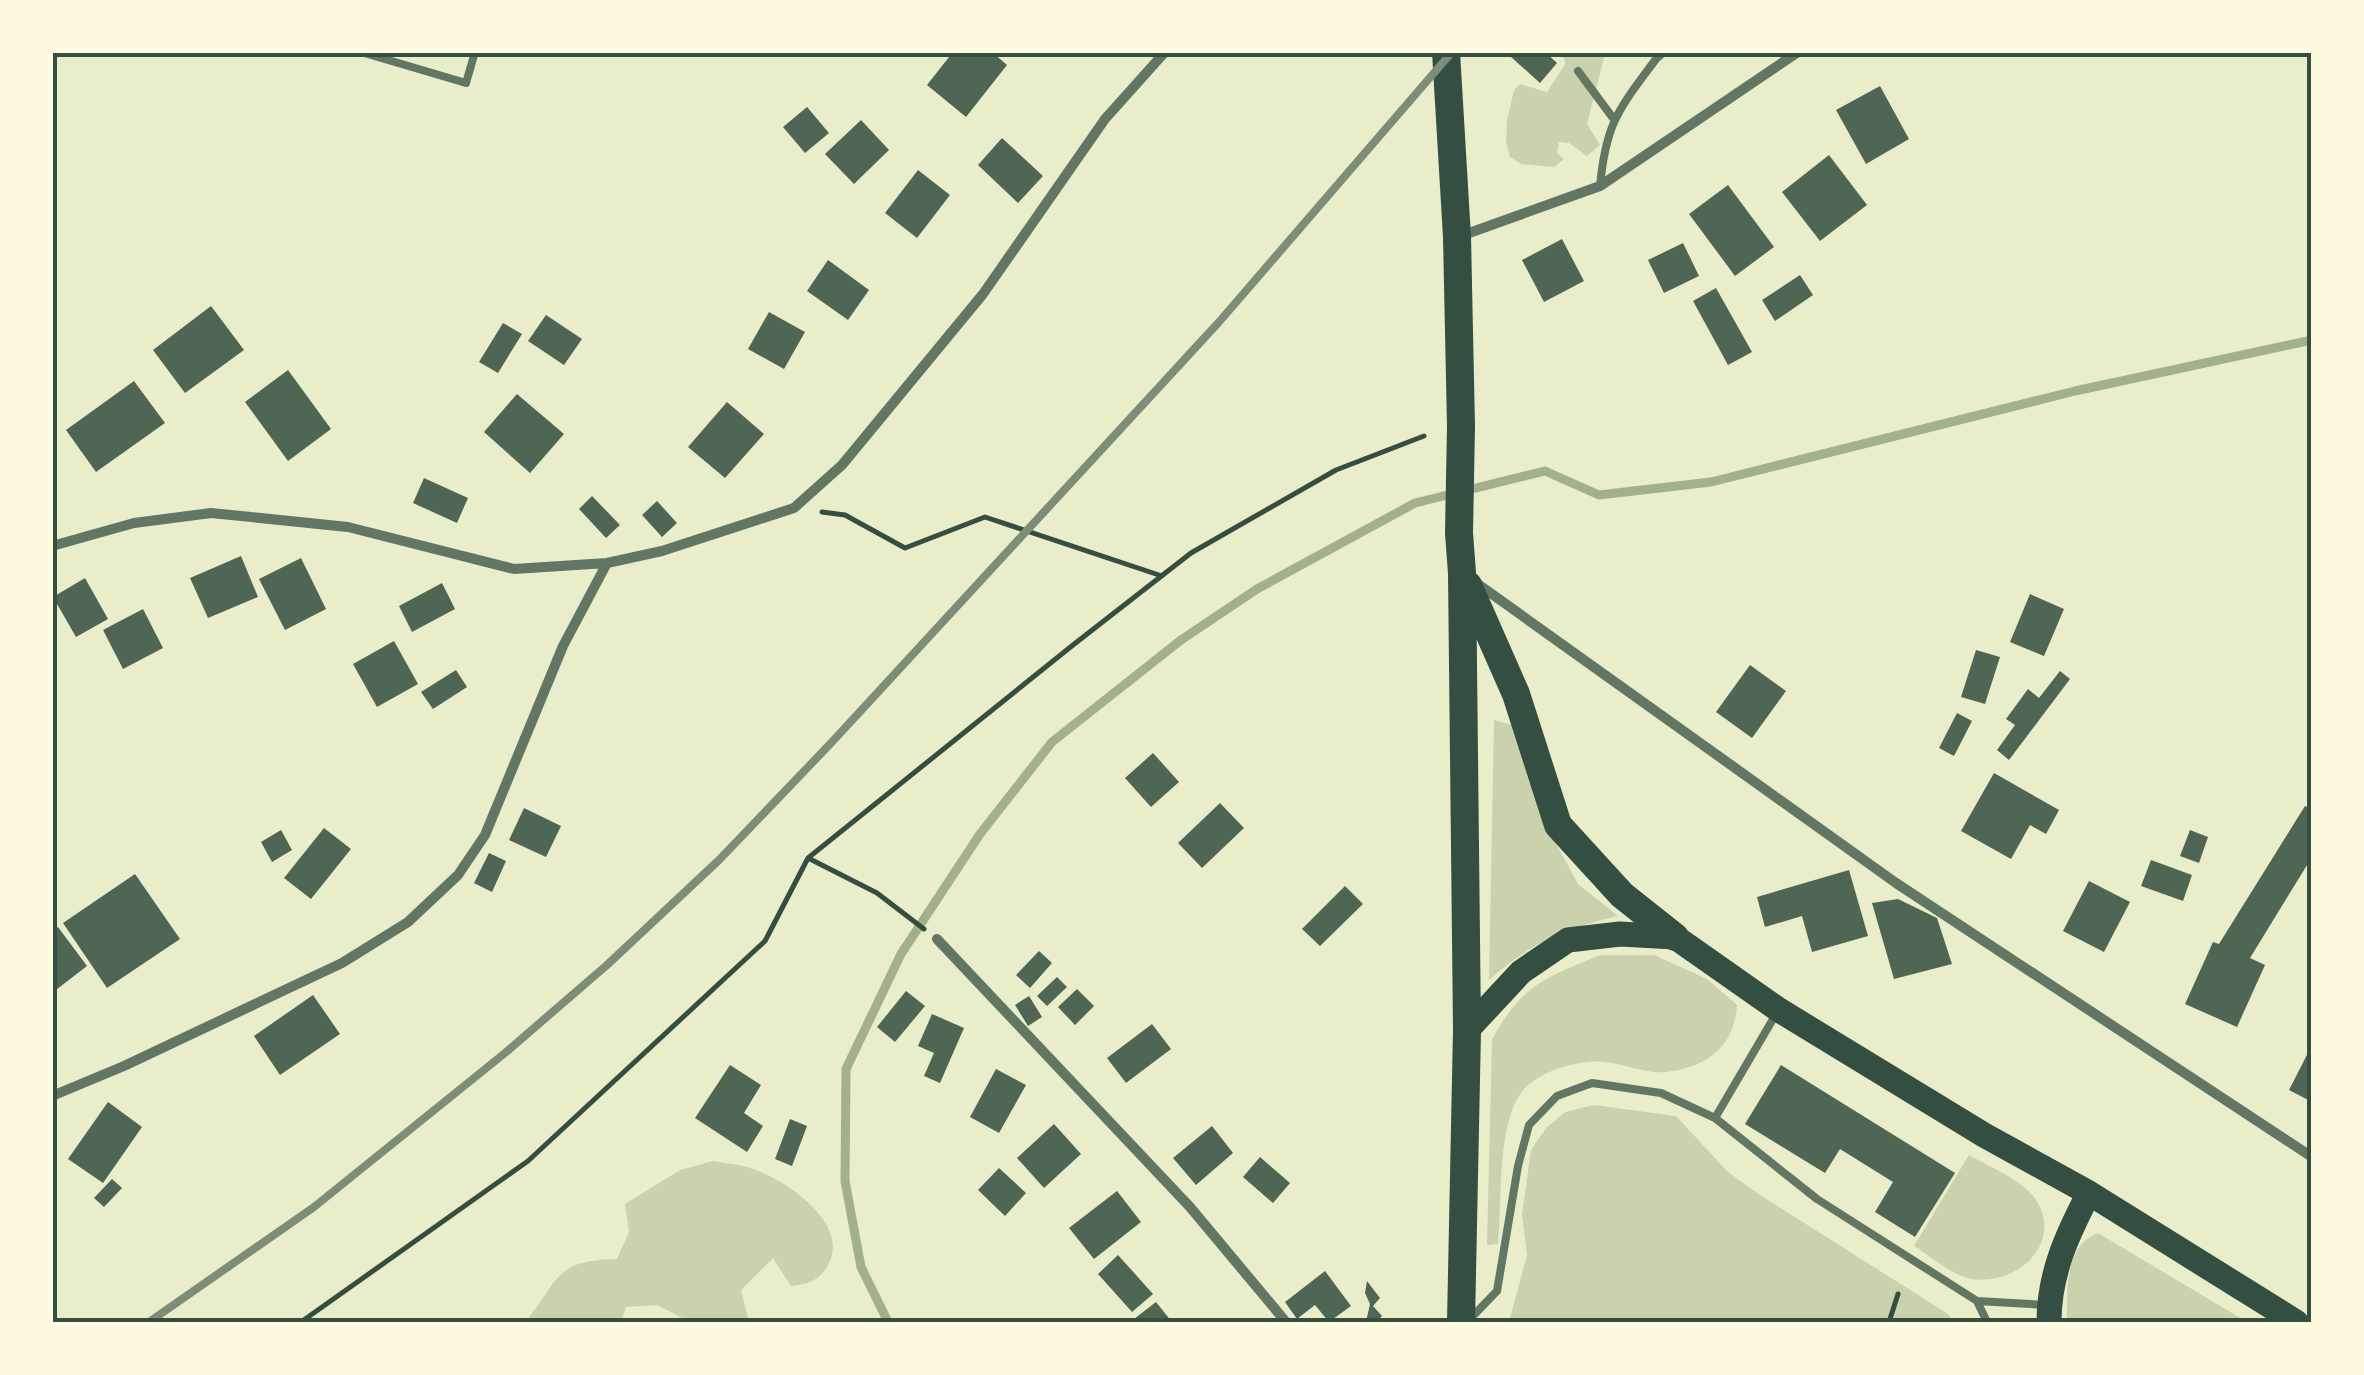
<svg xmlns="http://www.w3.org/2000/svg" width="2364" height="1375" viewBox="0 0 2364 1375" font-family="'Fira Sans Condensed',sans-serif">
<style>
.green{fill:#cad2ad}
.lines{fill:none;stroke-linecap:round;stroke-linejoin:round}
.stream{stroke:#a3b18a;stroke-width:9}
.building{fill:#4f6655}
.path{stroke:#344e41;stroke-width:5}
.service{stroke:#617663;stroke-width:8}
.minor{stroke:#617663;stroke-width:10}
.primary{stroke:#344e41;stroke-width:25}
.trunk{stroke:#344e41;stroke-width:28}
.rail{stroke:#7c8e77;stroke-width:8}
.neatline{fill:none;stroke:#344e41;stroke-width:4}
</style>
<rect width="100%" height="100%" fill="#e9edc9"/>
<path class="green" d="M1561 53 1605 54 1587 124 1600 145 1587 156 1569 143 1559 142 1557 153 1564 159 1554 167 1521 164 1510 157 1506 142 1507 121 1514 90 1520 84 1547 92 1566 63Z
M1494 720 1512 725 1548 829 1578 884 1618 916C1561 930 1534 941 1489 980Z
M1600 955H1654L1707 979 1737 1005C1734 1047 1707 1067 1666 1072 1647 1074 1625 1064 1605 1062 1580 1059 1537 1071 1521 1093 1497 1126 1502 1202 1498 1244L1487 1245 1492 1040C1521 985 1545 978 1600 955Z
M1594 1105 1676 1116 1728 1172 1757 1193 1948 1314 1954 1322H1509L1527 1255 1522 1215 1531 1150 1546 1128 1565 1112Z
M1969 1155C1991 1168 2027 1181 2039 1205 2061 1250 2010 1288 1968 1278 1951 1274 1930 1256 1914 1246Z
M713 1161C726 1164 741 1164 753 1169 786 1180 849 1223 829 1263 821 1280 809 1284 791 1286L773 1258 741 1290 749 1322H690L657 1305 626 1307 621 1322H525C562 1278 552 1261 617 1259L629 1232 625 1204 680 1170Z
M2098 1233 2247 1322H2067C2067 1292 2064 1245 2098 1233Z"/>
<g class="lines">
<path class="stream" d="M888 1322 861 1267 845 1181 846 1069 901 954 980 834 1052 742 1181 640 1257 589 1415 503 1545 471 1599 495 1711 482 2075 391 2312 340"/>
</g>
<path class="building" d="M953 52H992L1007 65 966 117 927 85Z
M1513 52H1545L1557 63 1540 83 1510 56Z
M1880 86 1909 139 1866 164 1836 110Z
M807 107 829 133 805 153 783 127Z
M861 120 889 150 854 184 825 154Z
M1002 138 1043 176 1018 203 978 165Z
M1829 155 1867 205 1820 241 1782 192Z
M918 170 950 195 917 238 885 213Z
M1728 185 1774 247 1735 276 1689 214Z
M1562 239 1584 281 1544 302 1522 260Z
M1683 243 1699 276 1664 293 1648 260Z
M828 260 869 290 848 320 807 291Z
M1800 275 1813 295 1775 321 1762 300Z
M1716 288 1752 352 1728 365 1693 301Z
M211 306 244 350 185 393 153 350Z
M769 312 805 332 784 369 748 349Z
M546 315 582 339 564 365 528 341Z
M503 323 522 334 498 373 479 362Z
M288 370 331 429 288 461 245 402Z
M134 381 165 423 96 472 66 430Z
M517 394 564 434 530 473 484 432Z
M727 402 764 434 725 478 688 447Z
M424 478 468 498 457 523 413 503Z
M592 496 620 525 606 538 579 509Z
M657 501 677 523 662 537 642 515Z
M241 556 258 597 208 618 190 578Z
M301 558 326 609 285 630 259 579Z
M85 578 108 619 76 637 53 597Z
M442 583 455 609 412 632 399 606Z
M2030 594 2064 609 2044 656 2010 642Z
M143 609 163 648 123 669 103 630Z
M394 641 418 684 377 707 353 664Z
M1976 650 2000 657 1985 704 1961 697Z
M1750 665 1786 691 1752 738 1716 712Z
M456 670 467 687 433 709 421 692Z
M2060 671 2070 679 2009 760 1997 750 2015 725 2006 719 2028 689 2039 698Z
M1957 713 1972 721 1954 756 1939 748Z
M1153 753 1179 782 1151 807 1125 778Z
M1994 773 2059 810 2046 834 2030 825 2011 859 1961 831Z
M1220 803 1244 828 1202 868 1178 843Z
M2305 806 2312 810V857L2250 958 2265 965 2237 1027 2185 1004 2213 942 2219 944Z
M524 808 561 826 546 857 509 840Z
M324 828 351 849 311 899 284 878Z
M281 830 292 850 272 862 261 842Z
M2190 830 2208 837 2199 863 2180 856Z
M489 853 506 861 492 892 474 883Z
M2151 860 2192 875 2183 901 2141 886Z
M1849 870 1868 936 1812 952 1802 916 1765 927 1757 897Z
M135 874 180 939 107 988 63 923Z
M2089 881 2130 902 2104 952 2063 931Z
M1345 886 1363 904 1320 946 1302 929Z
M1898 899 1937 918 1952 964 1894 979 1872 903Z
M58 927 87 966 52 993V931Z
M1039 951 1052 963 1030 988 1016 975Z
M1057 977 1067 987 1047 1006 1037 996Z
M1077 989 1094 1006 1075 1025 1058 1007Z
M906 991 925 1006 895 1042 877 1027Z
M313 995 340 1034 280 1075 254 1036Z
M1029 996 1042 1017 1028 1026 1015 1005Z
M932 1014 964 1028 940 1083 924 1076 934 1053 918 1046Z
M1152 1024 1171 1049 1126 1083 1107 1058Z
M2312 1045V1102L2289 1090Z
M730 1065 761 1085 744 1113 763 1126 747 1152 695 1118Z
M1781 1065 1955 1173 1915 1237 1875 1212 1893 1182 1840 1149 1825 1173 1745 1124Z
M996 1069 1026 1085 999 1133 970 1117Z
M108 1102 142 1127 103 1183 68 1159Z
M790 1119 807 1126 792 1166 775 1159Z
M1054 1124 1081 1154 1044 1188 1017 1158Z
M1212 1126 1233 1153 1196 1185 1173 1158Z
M1260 1157 1290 1183 1273 1203 1243 1177Z
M999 1168 1026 1193 1005 1216 978 1190Z
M112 1179 122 1188 104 1207 94 1198Z
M1117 1191 1141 1222 1094 1259 1069 1228Z
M1118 1255 1153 1294 1132 1312 1098 1274Z
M1325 1271 1351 1306 1329 1322 1315 1305 1297 1319 1285 1302Z
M1367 1281 1380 1298 1373 1306 1382 1316 1376 1322H1366L1370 1304 1365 1293Z
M1156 1302 1172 1322H1130Z"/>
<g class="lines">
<path class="path" d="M822 512 845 515 905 548 985 517 1162 576
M808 858 877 893 924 929
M301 1322 528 1161 765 941 808 858 1073 645 1191 553 1336 470 1424 436
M1889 1322 1898 1294"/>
<path class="service" d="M361 52 466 83 475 52
M1578 71 1613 118
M1600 186C1606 122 1619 109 1656 59L1664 52
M1715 1118 1776 1014
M1977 1301 2047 1305
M1470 1319 1497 1291 1518 1166 1529 1125 1557 1096 1592 1083 1661 1093 1715 1118 1817 1199 1977 1301 1987 1322"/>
<path class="minor" d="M1458 237 1600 186 1798 52
M52 546 134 523 211 513 348 527 514 569 607 563 662 551 794 508 842 465 983 294 1105 119 1165 52
M1475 582 1896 883 2312 1157
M937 939 1190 1207 1286 1322
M52 1096 124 1066 342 963 408 922 458 875 485 835 563 646 607 563"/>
<path class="primary" d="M1467 1030 1521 972 1568 940 1620 934 1675 937 1779 1010 1984 1135 2089 1193 2296 1322
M2049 1322C2049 1274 2067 1235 2089 1193"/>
<path class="trunk" d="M1446 52 1457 237 1461 426 1459 533 1462 573 1467 1030 1461 1322
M1468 585 1516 694 1558 825 1622 895 1675 937"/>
<path class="rail" d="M149 1322 314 1207 505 1053 607 965 719 860 832 742 1219 322 1452 52"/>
</g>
<rect width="2364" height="1375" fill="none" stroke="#fefae0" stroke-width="110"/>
<rect x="55" y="55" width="2254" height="1265" class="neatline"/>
</svg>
